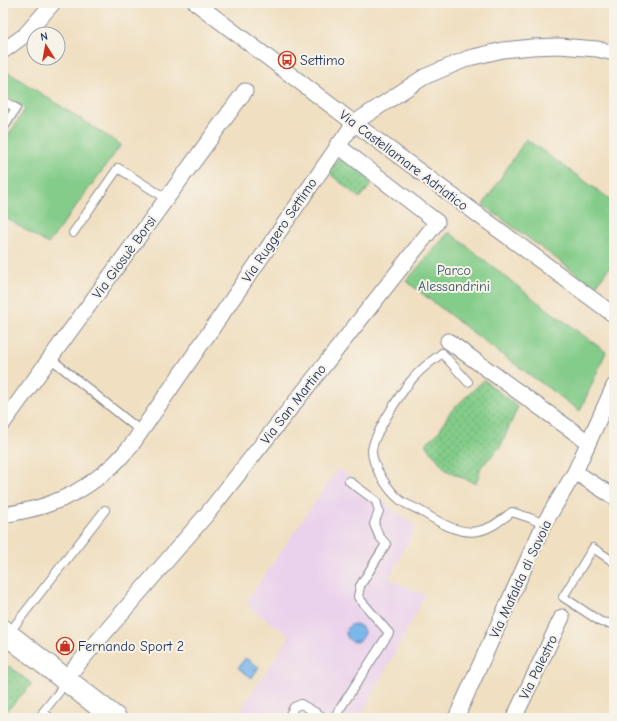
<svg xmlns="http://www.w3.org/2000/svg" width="617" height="721" viewBox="0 0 617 721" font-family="'Comic Neue',sans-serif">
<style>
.built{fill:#ead1ec}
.grass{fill:url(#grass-dots);stroke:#4f7e74}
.park{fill:#83cc89;stroke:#4f7e74}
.water{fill:url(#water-ripples);stroke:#4a72a4}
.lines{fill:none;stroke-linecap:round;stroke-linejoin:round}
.lane-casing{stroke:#868790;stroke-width:10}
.street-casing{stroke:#868790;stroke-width:17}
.secondary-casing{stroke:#868790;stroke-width:24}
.lane{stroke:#fff;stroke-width:8}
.street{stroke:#fff;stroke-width:15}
.secondary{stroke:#fff;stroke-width:22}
.labels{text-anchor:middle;stroke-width:4;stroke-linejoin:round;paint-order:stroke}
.poi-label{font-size:14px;fill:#1b2f5e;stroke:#f7f3e8;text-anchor:start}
.street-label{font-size:14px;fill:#1b2f5e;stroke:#f7f3e8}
.park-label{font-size:14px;fill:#355669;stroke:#f7f3e8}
</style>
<defs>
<pattern id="grass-dots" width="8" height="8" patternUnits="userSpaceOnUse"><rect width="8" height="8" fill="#83cc89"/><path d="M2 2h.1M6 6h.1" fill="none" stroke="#6aa673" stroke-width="1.8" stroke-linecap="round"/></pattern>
<pattern id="water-ripples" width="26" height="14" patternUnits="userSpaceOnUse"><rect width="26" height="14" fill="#78b6eb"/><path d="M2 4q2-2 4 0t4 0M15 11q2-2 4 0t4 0" fill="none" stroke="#6294c2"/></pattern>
</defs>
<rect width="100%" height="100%" fill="#f7f3e8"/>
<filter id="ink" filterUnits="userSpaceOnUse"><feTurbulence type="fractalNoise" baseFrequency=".025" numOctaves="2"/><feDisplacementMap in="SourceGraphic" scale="8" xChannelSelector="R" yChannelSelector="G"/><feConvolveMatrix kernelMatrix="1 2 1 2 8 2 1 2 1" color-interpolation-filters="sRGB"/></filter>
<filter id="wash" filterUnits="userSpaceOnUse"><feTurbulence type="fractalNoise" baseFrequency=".012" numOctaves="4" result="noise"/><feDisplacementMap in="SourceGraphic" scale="16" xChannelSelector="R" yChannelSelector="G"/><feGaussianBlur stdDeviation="0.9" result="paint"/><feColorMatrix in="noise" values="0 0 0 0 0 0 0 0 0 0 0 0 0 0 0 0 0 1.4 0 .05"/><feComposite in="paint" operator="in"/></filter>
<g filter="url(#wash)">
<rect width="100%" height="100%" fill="#f0dfc1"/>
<path class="built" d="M338 468 416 526 389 579 425 595 367 706 358 718H235L290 636 251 609 247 601Z"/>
<path class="grass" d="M343 158 370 178V186L360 198 329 173 338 159Z
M484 380 518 407 500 447 481 467 476 484 446 470 425 444 438 433 450 412Z
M9 666 32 684 3 715V674Z"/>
<path class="park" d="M3 69 121 145 48 244 3 216V144L25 109 3 94Z
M526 139 614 202V261L595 287 483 205Z
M449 232 535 300 606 352 580 411 497 351 406 281Z"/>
<path class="water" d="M346 633a9 9 0 1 1 18 0a9 9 0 1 1-18 0Z
M245 658 259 667 252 678 238 668Z"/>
</g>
<g filter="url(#ink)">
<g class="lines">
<defs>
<path id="lane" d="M3 101 16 108 3 129
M73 233 118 168 167 199
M50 358 137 428
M468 382 442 353C433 360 423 367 416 375 405 386 372 436 372 451 372 466 388 490 400 500 405 504 413 507 419 510 436 520 457 535 478 531 491 529 501 520 512 512L530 518 544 524
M614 562 593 548 563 597 601 622 614 624
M8 634 105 510
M50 718 43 712 59 692 64 681
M288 718 294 707 301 704 325 718
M334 718 389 633 358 597 360 586 386 544 379 536 374 524 379 511 376 501 349 481"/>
<path id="street" d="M196 3 354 123 614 315
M3 51 25 35 53 3
M448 341 588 442
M3 423 245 91
M575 472 614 497
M3 515C20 512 38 509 54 502 74 495 96 480 112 466 120 459 126 451 133 443L354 123 424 77 469 58 503 50 532 47 559 46 597 49 614 53
M65 679 207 514 437 222 337 145
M456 718 544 524 575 472 614 386
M514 718 562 617"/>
<path id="secondary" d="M3 631 115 718"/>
</defs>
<use href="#lane" class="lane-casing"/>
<use href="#street" class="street-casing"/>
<use href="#secondary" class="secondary-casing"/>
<use href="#lane" class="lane"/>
<use href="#street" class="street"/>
<use href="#secondary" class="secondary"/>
</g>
</g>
<defs>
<symbol id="bus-ring" viewBox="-11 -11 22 22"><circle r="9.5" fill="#f7f3e8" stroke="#c8321e" stroke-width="1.5"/><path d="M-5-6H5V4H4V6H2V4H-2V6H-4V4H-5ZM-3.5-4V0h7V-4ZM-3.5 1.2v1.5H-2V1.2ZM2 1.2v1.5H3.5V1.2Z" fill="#c8321e"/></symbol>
<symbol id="shop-ring" viewBox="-11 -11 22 22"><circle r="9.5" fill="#f7f3e8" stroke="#c8321e" stroke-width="1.5"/><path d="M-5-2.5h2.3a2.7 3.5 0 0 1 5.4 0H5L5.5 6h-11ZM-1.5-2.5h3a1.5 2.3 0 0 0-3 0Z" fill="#c8321e"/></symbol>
</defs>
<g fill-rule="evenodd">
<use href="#bus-ring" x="277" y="50" width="20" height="20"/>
<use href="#shop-ring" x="55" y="636" width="20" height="20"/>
</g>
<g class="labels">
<g class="poi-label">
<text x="300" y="65">Settimo</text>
<text x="78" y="651">Fernando Sport 2</text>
</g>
<g class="street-label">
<text transform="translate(404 160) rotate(37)" y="5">Via Castellamare Adriatico</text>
<text transform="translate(279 230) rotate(-56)" y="5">Via Ruggero Settimo</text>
<text transform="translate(124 257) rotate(-54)" y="5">Via Giosuè Borsi</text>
<text transform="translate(293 404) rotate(-52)" y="5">Via San Martino</text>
<text transform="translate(520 579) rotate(-65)" y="5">Via Mafalda di Savoia</text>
<text transform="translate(538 667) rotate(-64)" y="5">Via Palestro</text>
</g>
<g class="park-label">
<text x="454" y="275">Parco<tspan x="454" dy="16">Alessandrini</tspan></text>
</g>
</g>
<rect width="617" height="721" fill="none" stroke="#f7f3e8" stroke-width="16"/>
<g transform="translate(46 46) rotate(349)"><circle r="19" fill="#f7f3e8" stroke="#9fa5b1"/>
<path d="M0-3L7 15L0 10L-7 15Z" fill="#c8321e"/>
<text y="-6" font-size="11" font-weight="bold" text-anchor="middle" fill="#1b2f5e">N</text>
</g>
</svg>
